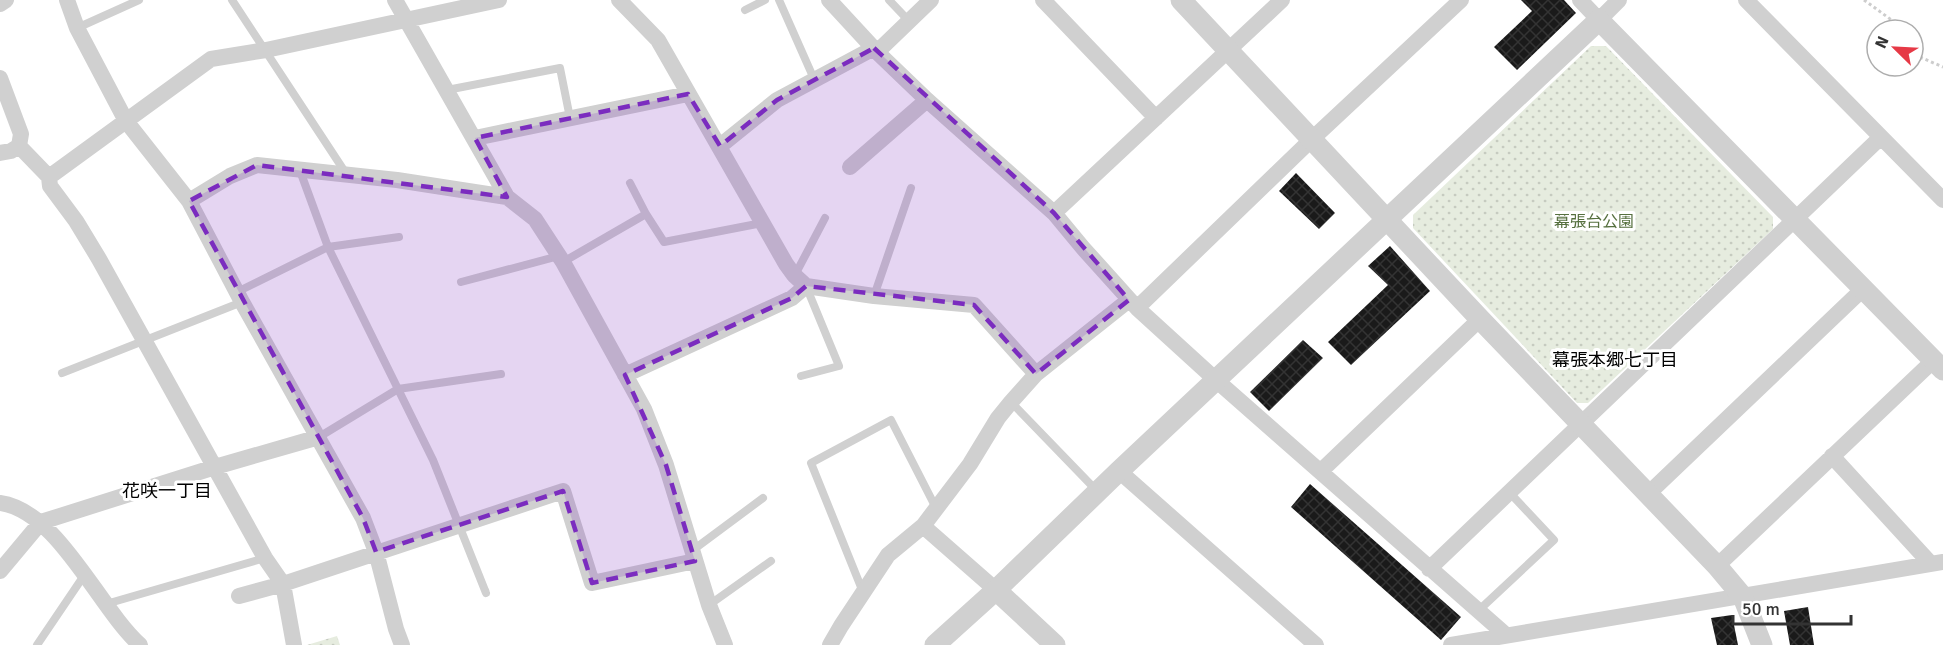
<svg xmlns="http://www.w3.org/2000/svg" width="1943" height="645" viewBox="0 0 1943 645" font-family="Signika,'Noto Sans JP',sans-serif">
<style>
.park{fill:url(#park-dots)}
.building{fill:url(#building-cross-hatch)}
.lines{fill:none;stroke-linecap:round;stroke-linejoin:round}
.path{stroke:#cdcdcd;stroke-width:3;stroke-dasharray:3 3;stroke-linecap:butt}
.service{stroke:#d0d0d0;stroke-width:8}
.minor{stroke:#d0d0d0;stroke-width:16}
.tertiary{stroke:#d0d0d0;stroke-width:21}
.marked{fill:#7b2cbf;fill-opacity:0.2;stroke:#7b2cbf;stroke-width:4.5;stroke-dasharray:12 8;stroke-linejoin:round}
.labels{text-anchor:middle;stroke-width:6;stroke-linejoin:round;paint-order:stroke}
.park-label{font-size:16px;fill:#56703f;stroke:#fff}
.neighbourhood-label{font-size:18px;fill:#000;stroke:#fff}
</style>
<defs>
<pattern id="park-dots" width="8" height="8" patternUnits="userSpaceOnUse" patternTransform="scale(1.5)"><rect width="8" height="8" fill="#e6ecdf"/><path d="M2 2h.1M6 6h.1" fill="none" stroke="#c6cbc0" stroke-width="1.8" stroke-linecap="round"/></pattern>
<pattern id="building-cross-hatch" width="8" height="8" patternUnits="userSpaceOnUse" patternTransform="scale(1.5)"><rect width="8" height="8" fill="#1a1a1a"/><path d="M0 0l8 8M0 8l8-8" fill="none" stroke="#333"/></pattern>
</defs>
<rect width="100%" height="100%" fill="#fff"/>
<path class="park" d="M1591 46H1606L1773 217V229L1588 403H1577L1413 228V215Z
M337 636 340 645H307Z"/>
<path class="building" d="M1521 0H1564L1576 13 1517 70 1494 47 1532 11Z
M1296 173 1335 213 1319 229 1279 191Z
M1390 246 1430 291 1351 365 1328 342 1388 285 1368 266Z
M1303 340 1323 358 1269 411 1250 392Z
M1310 484 1461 617 1441 640 1291 507Z
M1808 607 1814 645H1790L1784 611Z
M1732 615 1738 645H1717L1711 618Z"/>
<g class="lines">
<path class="path" d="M1864 0 1897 24 1900 30
M1913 47 1922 58 1943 67"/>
<path class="service" d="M232 0 347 175
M779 0 814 79
M889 0 909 21
M745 10 765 0
M77 28 139 0
M447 90 560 68 570 118
M299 168 328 247 433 460 486 593 485 590
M630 183 646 214 664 242 762 223
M563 262 646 214
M795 275 825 218
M461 282 559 256
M237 292 328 247 399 237
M874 296 911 188
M62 373 242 302
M801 376 839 366 806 286
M1011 402 1097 491
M319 437 398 389 501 374
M693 550 763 498
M863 592 811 463 891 420 936 508
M106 604 265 558
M709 605 771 561
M1478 611 1554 540 1509 492
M37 645 85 574"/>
<path class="minor" d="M67 0 77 28 126 121 189 201 242 302 363 518 376 552 396 629 402 645
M395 0 507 197 535 219 563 262 644 409 666 465 709 605 725 645
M619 0 658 40 786 264 794 275 806 286 874 296 974 305 1036 374
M829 0 877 52 927 100 1054 213 1083 248 1137 308 1216 380 1506 635
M1043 0 1156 118
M1580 0 1599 20 1619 0
M1746 0 1943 200
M0 4 6 0
M877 52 931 0
M0 78 21 134 19 146 49 177 50 186 76 221 99 259 265 558 283 584 294 645
M475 138 688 94
M720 146 777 100 874 48
M0 153 11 151 19 146
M850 167 927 100
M49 177 211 59 266 50 499 0
M189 201 230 176 257 165 397 180 507 197
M1054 213 1282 0
M1137 308 1311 140 1461 0
M625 375 792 298 806 286
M1832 456 1931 564
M1119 471 1316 645
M1321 471 1480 319
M1648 494 1864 288
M0 503C58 511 98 607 140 645
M923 526 996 590
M1717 566 1934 360
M1429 569 1881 137
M0 571 41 522 215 467 319 437
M239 596 283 584 563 491 592 583 695 561
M830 645 841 626 888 555 923 526 970 464 998 418 1011 402 1036 374 1129 300
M1451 645 1943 562"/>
<path class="tertiary" d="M1181 0 1480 319 1717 566 1743 597 1762 645
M996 590 1055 645
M935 645 996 590 1119 471 1599 20 1943 370"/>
</g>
<path class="marked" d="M874 48 1054 213 1129 300 1036 374 974 305 806 286 792 298 625 375 666 465 695 561 592 583 563 491 376 552 363 518 189 201 257 165 507 197 475 138 688 94 720 146 777 100Z"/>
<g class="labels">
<g class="park-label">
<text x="1594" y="227">幕張台公園</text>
</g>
<g class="neighbourhood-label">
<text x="1615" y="366">幕張本郷七丁目</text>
<text x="167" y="497">花咲一丁目</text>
</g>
</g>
<g transform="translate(1895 48) rotate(294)"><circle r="28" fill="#ffffff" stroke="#adadad" stroke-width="1.5"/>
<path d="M0-4.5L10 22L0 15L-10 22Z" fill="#e63946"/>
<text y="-9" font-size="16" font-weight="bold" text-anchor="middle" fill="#333333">N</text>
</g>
<path d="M1733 615v9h118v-9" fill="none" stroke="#333333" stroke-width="3"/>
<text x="1742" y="615" font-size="18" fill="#333333" stroke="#ffffff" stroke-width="4.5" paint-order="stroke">50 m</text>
</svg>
